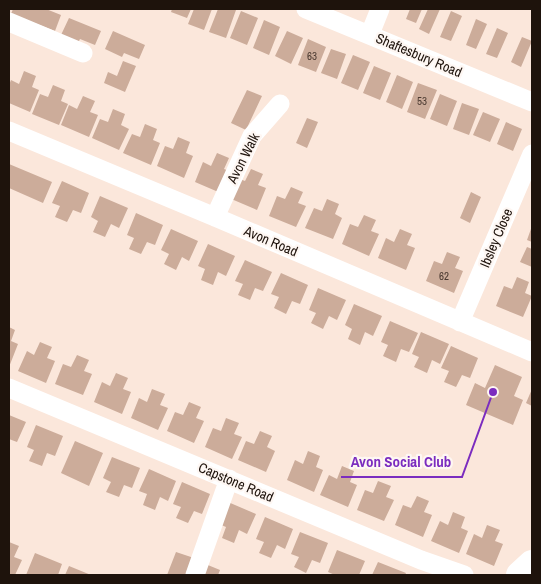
<svg xmlns="http://www.w3.org/2000/svg" width="541" height="584" viewBox="0 0 541 584" font-family="'Archivo Narrow',sans-serif">
<style>
.building{fill:#ccac9a}
.lines{fill:none;stroke-linecap:round;stroke-linejoin:round}
.minor{stroke:#fff;stroke-width:19}
.highway{stroke:#fff;stroke-width:28}
.labels{text-anchor:middle;stroke-width:4.5;stroke-linejoin:round;paint-order:stroke}
.number-label{font-size:11px;fill:#4a3930}
.street-label{font-size:14px;fill:#1e130c;stroke:#fef7f3}
.leader{fill:none;stroke:#7b2cbf;stroke-width:2}
.callout-dot{fill:#7b2cbf;stroke:#fef7f3;stroke-width:2}
.callout-label{font-size:15px;text-anchor:middle;font-weight:bold;fill:#7b2cbf;stroke:#fef7f3;stroke-width:4.5;stroke-linejoin:round;paint-order:stroke}
</style>
<rect width="100%" height="100%" fill="#fbe7db"/>
<path class="building" d="M13 9H46L61 15 55 31 11 14Z
M172 9H191L187 18 171 12Z
M194 9H212L204 30 188 24Z
M218 9 236 10 226 38 209 32Z
M410 9H422L416 23 406 19Z
M428 9H440L429 34 419 29Z
M241 11 258 18 247 45 230 38Z
M451 11 462 16 451 41 440 37Z
M69 18 101 31 95 45 80 39 78 43 61 35Z
M476 19 487 24 476 49 466 45Z
M264 20 280 27 269 55 253 48Z
M497 28 508 33 497 58 486 54Z
M113 31 145 45 139 59 124 53 122 57 105 49Z
M287 31 303 38 291 64 275 56Z
M522 37 532 41 521 67 511 62Z
M308 39 326 47 316 72 298 65Z
M331 49 346 54 337 79 321 73Z
M353 55 370 62 358 90 341 83Z
M123 61 136 66 125 92 104 83 108 72 117 76Z
M374 66 391 73 380 100 363 93Z
M24 71 36 76 32 87 39 90 30 112 9 103V85L11 80 19 84Z
M397 75 413 82 402 109 386 102Z
M418 83 437 90 425 119 407 112Z
M53 85 65 90 61 101 68 104 59 125 32 114 40 94 48 97Z
M247 90 262 96 246 130 231 123Z
M440 94 457 101 447 126 430 119Z
M83 96 95 101 90 112 98 115 89 137 61 125 69 105 77 109Z
M462 103 479 109 469 135 453 129Z
M113 109 125 114 121 125 129 129 119 150 92 138 100 119 108 122Z
M483 112 500 119 490 142 473 135Z
M307 118 318 122 307 148 296 143Z
M506 122 522 129 513 151 497 144Z
M145 124 157 129 153 140 160 143 151 165 123 153 132 134 140 137Z
M178 137 190 142 186 153 193 156 184 178 157 166 165 146 173 149Z
M217 153 229 158 224 169 232 172 223 194 195 182 203 162 211 166Z
M9 164 52 182 43 203 9 188Z
M251 169 263 174 258 185 266 188 257 210 229 198 237 178 245 181Z
M62 181 89 193 81 213 73 210 67 222 55 217 60 206 52 203Z
M291 187 303 192 298 203 306 206 296 227 269 216 277 196 285 199Z
M471 192 481 197 470 223 460 218Z
M100 196 128 208 119 228 111 224 105 237 93 232 98 221 91 217Z
M327 199 339 204 335 214 342 218 333 239 305 228 314 208 322 211Z
M136 213 163 225 155 245 147 242 141 254 129 249 134 238 127 235Z
M364 215 376 220 371 231 379 234 369 256 342 244 350 224 358 227Z
M532 226V242L527 240Z
M171 229 198 241 189 261 182 257 176 270 164 264 169 254 161 250Z
M400 229 412 234 407 245 415 248 406 270 378 258 386 238 394 242Z
M208 244 235 256 226 276 218 272 213 285 201 280 205 269 198 266Z
M527 247 532 249V267L520 262Z
M447 252 460 257 455 268 463 271 454 293 426 281 434 261 442 264Z
M245 260 272 272 263 291 255 288 250 300 238 295 243 284 235 281Z
M281 273 308 285 300 304 292 301 286 314 274 308 279 297 271 294Z
M517 277 529 282 525 293 532 296 523 317 496 306 504 286 512 289Z
M318 288 346 300 337 320 329 316 323 329 311 323 316 313 309 310Z
M354 304 382 316 373 336 365 332 360 345 348 339 352 329 345 325Z
M390 321 418 333 409 352 401 349 396 362 383 356 388 345 381 342Z
M9 327 15 330 11 341 18 344 9 367Z
M421 332 449 344 440 364 432 360 427 373 414 367 419 357 412 354Z
M40 342 52 347 47 358 55 361 46 383 18 371 27 351 34 355Z
M451 346 478 358 470 378 462 375 456 387 444 382 449 371 441 368Z
M77 355 89 360 84 371 92 374 83 395 55 384 63 364 71 367Z
M495 365 522 377 514 396 523 400 513 425 466 405 475 383 485 388Z
M116 373 128 378 123 389 131 392 122 414 94 402 102 382 110 386Z
M152 389 165 394 160 405 168 408 158 430 131 418 139 398 147 402Z
M532 389V406L526 403Z
M189 402 201 407 196 418 204 421 194 443 167 431 175 412 183 415Z
M9 415 26 422 17 442 9 439Z
M226 418 239 423 234 434 242 437 232 459 205 447 213 428 221 431Z
M36 425 63 436 55 456 47 453 42 466 29 461 34 450 27 447Z
M260 431 272 436 267 447 275 451 266 472 238 460 246 441 254 444Z
M75 441 103 453 89 486 61 473Z
M308 451 320 456 316 467 323 470 314 492 287 480 295 460 303 464Z
M112 457 140 468 132 488 124 485 119 497 106 492 111 482 103 478Z
M342 466 354 471 350 482 357 485 348 507 320 495 329 475 337 479Z
M149 469 176 481 168 501 160 497 155 510 143 505 147 494 139 491Z
M378 481 391 486 386 497 394 500 384 521 357 510 365 490 373 493Z
M182 482 210 494 202 514 194 511 188 523 176 518 181 507 173 504Z
M417 496 429 501 424 512 432 515 423 537 395 525 403 505 411 508Z
M228 502 256 514 247 534 239 530 234 543 222 538 226 527 219 524Z
M453 512 465 517 461 528 468 531 459 553 431 541 440 521 448 525Z
M265 517 293 529 285 549 277 545 271 558 259 553 264 542 256 539Z
M487 525 500 530 495 541 503 544 494 566 466 554 474 534 482 538Z
M300 532 328 543 320 563 312 560 306 573 294 567 299 557 291 554Z
M9 542 19 546 14 557 22 560 15 575H9Z
M337 550 365 561 359 575H335L328 572Z
M176 552 194 558 189 575H167Z
M35 553 62 564 58 575H26Z
M378 562 406 573 405 575H372Z
M203 563 220 570 218 575H200Z
M69 566 91 575H65Z"/>
<g class="lines">
<path class="minor" d="M306 9 532 102
M9 22 83 53
M370 34 380 9
M9 131 215 217 532 352
M215 217 252 136 280 104
M460 322 532 154
M9 388 421 560 464 575
M195 575 229 479"/>
<path class="highway" d="M520 575 532 564"/>
</g>
<g class="labels">
<g class="number-label">
<text x="312" y="60">63</text>
<text x="422" y="105">53</text>
<text x="444" y="280">62</text>
</g>
<g class="street-label">
<text transform="translate(419 55) rotate(23)" y="5">Shaftesbury Road</text>
<text transform="translate(243 158) rotate(-63)" y="5">Avon Walk</text>
<text transform="translate(496 238) rotate(-67)" y="5">Ibsley Close</text>
<text transform="translate(271 241) rotate(23)" y="5">Avon Road</text>
<text transform="translate(236 482) rotate(23)" y="5">Capstone Road</text>
</g>
</g>
<path class="leader" d="M493 392L462 477H341"/>
<circle class="callout-dot" cx="493" cy="392" r="5"/>
<g class="callout-label">
<text x="401" y="467">Avon Social Club</text>
</g>
<rect width="541" height="584" fill="none" stroke="#1e130c" stroke-width="20"/>
</svg>
